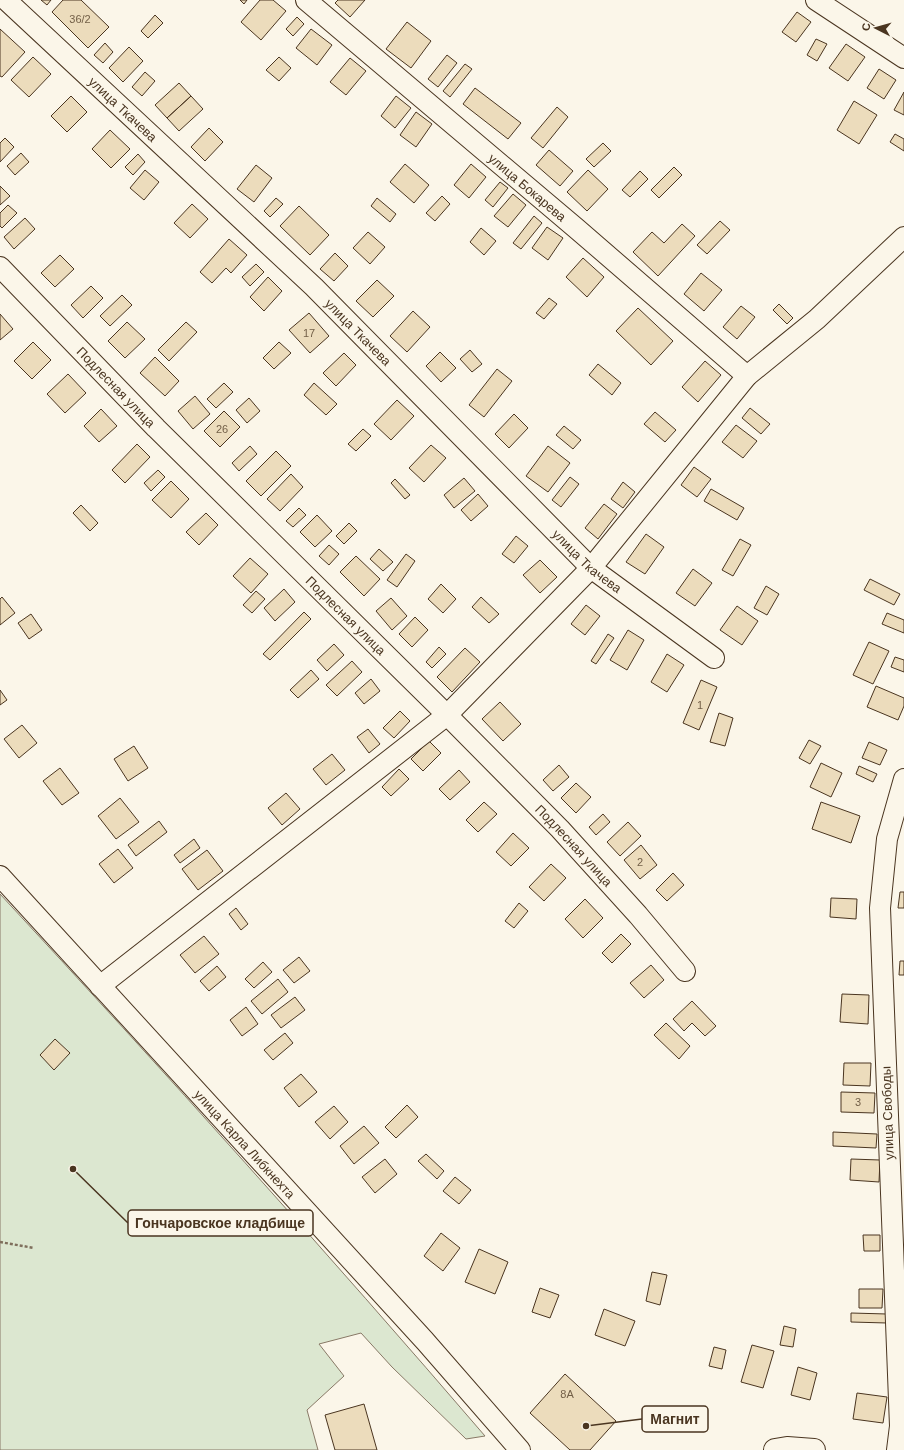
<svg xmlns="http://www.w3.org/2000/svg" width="904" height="1450" viewBox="0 0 904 1450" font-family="Helvetica,sans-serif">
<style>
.green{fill:#dce7d0;stroke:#887966}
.building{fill:#ecdcbc;stroke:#4a3520}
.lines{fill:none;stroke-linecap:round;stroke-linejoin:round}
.minor-casing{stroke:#4a3520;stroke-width:22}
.major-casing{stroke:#4a3520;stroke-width:24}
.path{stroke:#7f6f5c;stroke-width:2.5;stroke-dasharray:3 2;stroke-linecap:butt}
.minor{stroke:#fbf6e9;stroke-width:20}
.major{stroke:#fbf6e9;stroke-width:22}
.labels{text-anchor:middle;stroke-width:3;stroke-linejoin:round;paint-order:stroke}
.number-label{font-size:11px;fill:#725f47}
.street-label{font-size:13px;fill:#4a3520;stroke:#fbf6e9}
.leader{fill:none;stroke:#4a3520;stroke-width:1.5}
.callout-dot{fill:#4a3520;stroke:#fbf6e9;stroke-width:1.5}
.callout{fill:#fbf6e9;stroke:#4a3520;stroke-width:1.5}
.callout-label{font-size:14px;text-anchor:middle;font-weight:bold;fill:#4a3520}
</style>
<rect width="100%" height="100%" fill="#fbf6e9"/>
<path class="green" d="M0 894C165 1072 327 1252 485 1436L466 1439 392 1367 361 1333 319 1344 344 1376 307 1410 318 1450H0Z"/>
<path class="building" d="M41 0H51L47 5Z
M63 0H81L109 27 88 48 52 12Z
M240 0H247L244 4Z
M260 0H273L286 11 261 40 241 22Z
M338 0H365L350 17 335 3Z
M797 12 811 22 796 42 782 32Z
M155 15 163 23 148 38 141 31Z
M297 17 304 24 293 36 286 29Z
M407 22 431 41 411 68 386 49Z
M0 29 25 52 2 77 0 76Z
M311 29 332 45 317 65 296 48Z
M816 39 827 44 817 61 807 55Z
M105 43 113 52 103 63 94 55Z
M846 44 865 57 848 81 829 68Z
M129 47 143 61 123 82 109 68Z
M447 55 457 63 438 87 428 79Z
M33 57 51 74 29 97 11 80Z
M279 57 291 68 279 81 266 70Z
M350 58 366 71 346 95 330 82Z
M465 64 472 69 450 97 443 91Z
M879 69 896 80 884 99 867 88Z
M145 72 155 81 142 96 132 87Z
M179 83 191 96 167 118 155 105Z
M475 88 521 123 508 139 463 104Z
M904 92V115L894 110Z
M71 96 87 112 67 132 51 116Z
M191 96 203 109 179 131 167 118Z
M396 96 411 108 395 128 381 116Z
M854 101 877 115 859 144 837 130Z
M557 107 568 117 543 148 531 138Z
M416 112 432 124 416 147 400 135Z
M209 128 223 142 205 161 191 147Z
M110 130 130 149 111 168 92 149Z
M895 134 904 139V151L890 142Z
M5 138 14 147 0 162V143Z
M603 143 611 151 594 167 586 159Z
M549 150 573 171 560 186 536 165Z
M21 153 29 162 15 175 7 166Z
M138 154 145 162 133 175 125 167Z
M405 164 429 185 414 203 390 182Z
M471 164 486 177 469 198 454 185Z
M256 165 272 178 254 202 237 189Z
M674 167 682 175 659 198 651 190Z
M145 170 159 182 144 200 130 188Z
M588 170 608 189 587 211 567 192Z
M640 171 648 179 630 197 622 190Z
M500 182 508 188 493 207 485 200Z
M0 186 10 196 0 205Z
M513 194 526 205 508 227 494 216Z
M442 196 450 204 435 221 426 213Z
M276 198 283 204 270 217 264 211Z
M377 198 396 214 390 222 371 206Z
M192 204 208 219 190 238 174 223Z
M8 205 17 213 2 228 0 226V213Z
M299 206 329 235 310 255 280 226Z
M534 216 542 223 521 249 513 243Z
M25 218 35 229 14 249 4 237Z
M720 221 730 230 707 254 697 245Z
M682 224 695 236 658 276 633 252 652 232 664 243Z
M547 227 563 238 548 260 532 248Z
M481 228 496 241 484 255 470 242Z
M368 232 385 247 370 264 353 248Z
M229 239 247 255 231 273 226 268 212 283 200 272Z
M335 253 348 266 334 281 320 269Z
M60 255 74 269 55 287 41 273Z
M583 258 604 277 587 297 566 277Z
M256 264 264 272 250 286 242 277Z
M701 273 722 290 704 311 684 294Z
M268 277 282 291 264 311 250 297Z
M377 280 394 296 373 317 356 301Z
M91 286 103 298 83 318 71 305Z
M122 295 132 305 110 326 100 316Z
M549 298 557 304 544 319 536 313Z
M779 304 793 318 787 324 773 310Z
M741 306 755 317 737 339 723 327Z
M638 308 673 341 651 365 616 331Z
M413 311 430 327 407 352 390 336Z
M309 313 329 336 310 353 289 330Z
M0 314 13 329 0 340Z
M127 322 145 339 125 358 108 341Z
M186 322 197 332 169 361 158 350Z
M33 342 51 360 32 379 14 361Z
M279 342 291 353 274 369 263 358Z
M470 350 482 364 472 372 460 359Z
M440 352 456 368 441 382 426 366Z
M344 353 356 365 336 386 323 373Z
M155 357 179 381 165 396 140 373Z
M705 361 721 375 698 402 682 387Z
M598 364 621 383 612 395 589 375Z
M497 369 512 381 484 417 469 405Z
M68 374 86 393 65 413 47 394Z
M224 383 233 392 216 408 207 399Z
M314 383 337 404 326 415 304 395Z
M195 396 210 414 193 429 178 411Z
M249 398 260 411 247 423 236 410Z
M397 400 414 416 391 440 374 424Z
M750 408 770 424 761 434 742 418Z
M101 409 117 426 99 442 84 426Z
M224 411 240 427 220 447 204 431Z
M655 412 676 430 665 442 644 424Z
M514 414 528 428 509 448 495 434Z
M736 425 757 441 743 458 722 442Z
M564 426 581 440 573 449 556 435Z
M363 429 371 436 356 451 348 444Z
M137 444 150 457 125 483 112 470Z
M431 445 446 458 424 482 409 468Z
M250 446 257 454 239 471 232 463Z
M548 446 570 463 548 492 526 476Z
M276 451 291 466 261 496 246 481Z
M694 467 711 479 697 497 681 485Z
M158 470 165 477 151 491 144 483Z
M291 474 303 487 280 511 267 499Z
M570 477 579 484 561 507 552 500Z
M464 478 475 491 454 508 444 495Z
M395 479 410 495 405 499 391 483Z
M171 481 189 499 171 518 152 500Z
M623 482 635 492 623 508 611 499Z
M711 489 744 508 737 520 704 501Z
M478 494 488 506 471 521 461 510Z
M604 504 617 514 598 539 585 528Z
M81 505 98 523 90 531 73 513Z
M299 508 306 515 293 527 286 521Z
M206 513 218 525 199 545 186 532Z
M317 515 332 531 315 547 300 532Z
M349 523 357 531 344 544 336 536Z
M646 534 664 547 645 574 626 562Z
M516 536 528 546 514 563 502 554Z
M740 539 751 545 733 576 722 570Z
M329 545 339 554 329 565 319 556Z
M379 549 393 562 383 571 370 559Z
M406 554 415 561 397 587 387 580Z
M356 556 380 579 364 596 340 572Z
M250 558 268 574 251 593 233 576Z
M540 560 557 577 540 593 523 575Z
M693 569 712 583 695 606 676 593Z
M870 579 900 594 894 605 864 590Z
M441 584 456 599 443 613 428 599Z
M766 586 779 594 767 615 754 608Z
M284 589 295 602 275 621 264 608Z
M256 591 265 599 252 613 243 605Z
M2 597 15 613 0 625V599Z
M481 597 499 614 489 623 472 607Z
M391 598 407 616 392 630 376 611Z
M586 605 600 616 585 635 571 624Z
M737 606 758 621 742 645 720 630Z
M304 612 311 619 270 660 263 654Z
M887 613 904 620V633L882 624Z
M31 614 42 630 29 639 18 623Z
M415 617 428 630 412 647 399 634Z
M628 630 644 640 627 670 610 660Z
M608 634 614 638 596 664 591 661Z
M869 642 889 651 873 684 853 675Z
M334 644 344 655 327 671 317 660Z
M439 647 446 654 432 668 426 662Z
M465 648 480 662 452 692 437 677Z
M667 654 684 665 667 692 651 682Z
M895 657 904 660V672L891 667Z
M352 661 362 672 337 696 326 685Z
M311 670 319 679 298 698 290 690Z
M371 679 380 691 364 704 355 693Z
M701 680 717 687 699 730 683 723Z
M876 686 904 698V706L898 720 867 707Z
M0 690 7 700 0 705Z
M500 702 521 724 503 741 482 719Z
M400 711 410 721 394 738 383 728Z
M719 713 733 718 725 746 710 742Z
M22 725 37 743 19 758 4 739Z
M368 729 380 744 369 753 357 737Z
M809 740 821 746 810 764 799 758Z
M429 741 441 753 423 771 411 759Z
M869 742 887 750 880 765 862 758Z
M134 746 148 768 128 781 114 759Z
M332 754 345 770 326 785 313 769Z
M821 763 842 773 831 797 810 787Z
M559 765 569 777 553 791 543 780Z
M859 766 877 774 873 782 856 774Z
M60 768 79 793 62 805 43 781Z
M399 769 409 779 391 796 382 787Z
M459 770 470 782 450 800 439 789Z
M576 783 591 797 576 813 561 798Z
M286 793 300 809 282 825 268 808Z
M120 798 139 822 116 839 98 816Z
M484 802 497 814 478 832 466 820Z
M821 802 860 816 851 843 812 829Z
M603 814 610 822 596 835 589 827Z
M159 821 167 832 136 856 128 845Z
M628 822 641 836 620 856 607 842Z
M513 833 529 848 511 866 496 852Z
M194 839 200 848 180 863 174 855Z
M641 845 657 865 640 879 624 860Z
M118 849 133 868 114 883 99 864Z
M207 850 223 871 198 890 182 869Z
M551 864 566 878 544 901 529 887Z
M673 873 684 885 667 901 656 890Z
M900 892H904V908H898Z
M831 898 857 899 856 919 830 917Z
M585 899 603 918 583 938 565 919Z
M519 903 528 911 514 928 505 921Z
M236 908 248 924 241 930 229 914Z
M621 934 631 944 612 963 602 953Z
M204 936 219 954 195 973 180 955Z
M299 957 310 971 294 983 283 970Z
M900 961H904V975H899Z
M263 962 272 972 254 988 245 979Z
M651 965 664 980 644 998 630 983Z
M217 966 226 977 209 991 200 981Z
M278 979 288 992 262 1014 251 1001Z
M842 994 869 995 868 1024 840 1022Z
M295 997 305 1010 281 1028 271 1015Z
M692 1001 716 1026 705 1036 692 1023 684 1031 673 1019Z
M246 1007 258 1024 242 1036 230 1020Z
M666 1023 690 1046 679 1059 654 1035Z
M285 1033 293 1043 273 1060 264 1050Z
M55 1039 70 1053 54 1070 40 1055Z
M844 1063H871L870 1086 843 1085Z
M301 1074 317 1092 299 1107 284 1088Z
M841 1092 875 1093 874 1113 841 1112Z
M407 1105 418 1117 396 1138 385 1127Z
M334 1106 348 1122 330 1139 315 1122Z
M364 1126 379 1143 354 1164 340 1146Z
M833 1132 877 1134 876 1148 833 1146Z
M426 1154 444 1171 437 1179 418 1161Z
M385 1159 397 1174 375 1193 362 1177Z
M851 1159 880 1160 879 1182 850 1180Z
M455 1177 471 1190 459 1204 443 1191Z
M441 1233 460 1248 443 1271 424 1256Z
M863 1235H880V1251H864Z
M479 1249 508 1262 495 1294 465 1282Z
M652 1272 667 1275 660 1305 646 1301Z
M540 1288 559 1295 550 1318 532 1312Z
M859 1289H883L882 1308H859Z
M604 1309 635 1321 625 1346 595 1335Z
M851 1313 887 1314V1323L851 1322Z
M784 1326 796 1329 793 1347 780 1345Z
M752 1345 774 1351 763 1388 741 1382Z
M714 1347 726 1350 722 1369 709 1366Z
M798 1367 817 1373 810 1400 791 1395Z
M565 1374 616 1421 590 1450H570L530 1413Z
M857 1393 887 1397 883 1423 853 1419Z
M364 1404 377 1450H335L325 1415Z"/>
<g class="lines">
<defs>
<g id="minor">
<path id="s1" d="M6 0 314 287 591 568 714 658"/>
<path id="s2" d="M306 0 577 229 747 376"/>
<path d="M816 0 904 58"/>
<path id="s3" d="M0 267 156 428 447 715 560 829 638 915 685 971"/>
<path id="s4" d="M0 876 425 1341 520 1450"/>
<path d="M100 986 447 715 591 568 747 376 817 319 904 237"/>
<path d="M897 1450 900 1426 880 908 887 839 904 779"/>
</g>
<path id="major" d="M775 1450 787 1448 814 1450"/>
</defs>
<use href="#minor" class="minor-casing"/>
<use href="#major" class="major-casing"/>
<path class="path" d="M0 1242 34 1248"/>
<use href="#minor" class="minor"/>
<use href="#major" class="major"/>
</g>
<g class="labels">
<g class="number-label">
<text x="80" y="23">36/2</text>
<text x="309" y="337">17</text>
<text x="222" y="433">26</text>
<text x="700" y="709">1</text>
<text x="640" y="866">2</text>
<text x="858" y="1106">3</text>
<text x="567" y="1398">8А</text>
</g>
<g class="street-label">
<text dy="5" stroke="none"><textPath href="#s1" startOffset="160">улица Ткачева</textPath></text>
<text dy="5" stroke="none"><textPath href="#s2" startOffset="290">улица Бокарева</textPath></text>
<text dy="5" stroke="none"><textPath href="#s1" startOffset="484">улица Ткачева</textPath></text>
<text dy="5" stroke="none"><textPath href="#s3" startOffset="167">Подлесная улица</textPath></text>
<text dy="5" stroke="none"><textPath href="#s1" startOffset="808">улица Ткачева</textPath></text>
<text dy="5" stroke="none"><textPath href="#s3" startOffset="491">Подлесная улица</textPath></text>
<text dy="5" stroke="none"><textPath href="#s3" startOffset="815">Подлесная улица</textPath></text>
<text transform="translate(887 1113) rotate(-92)" y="5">улица Свободы</text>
<text dy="5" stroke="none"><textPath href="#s4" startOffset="363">улица Карла Либкнехта</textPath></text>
</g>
</g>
<path class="leader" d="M73 1169L128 1223M586 1426L642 1419"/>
<g class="callout-dot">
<circle cx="73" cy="1169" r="4"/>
<circle cx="586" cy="1426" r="4"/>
</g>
<g class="callout">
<rect x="128" y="1210" width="185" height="26" rx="4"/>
<rect x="642" y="1406" width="66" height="26" rx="4"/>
</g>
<g class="callout-label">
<text x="220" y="1228">Гончаровское кладбище</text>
<text x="675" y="1424">Магнит</text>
</g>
<g transform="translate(876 28) rotate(276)" stroke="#fbf6e9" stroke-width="3" paint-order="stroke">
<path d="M0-3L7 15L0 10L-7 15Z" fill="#4a3520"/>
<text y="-6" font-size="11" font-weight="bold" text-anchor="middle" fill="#4a3520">С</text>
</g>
</svg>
